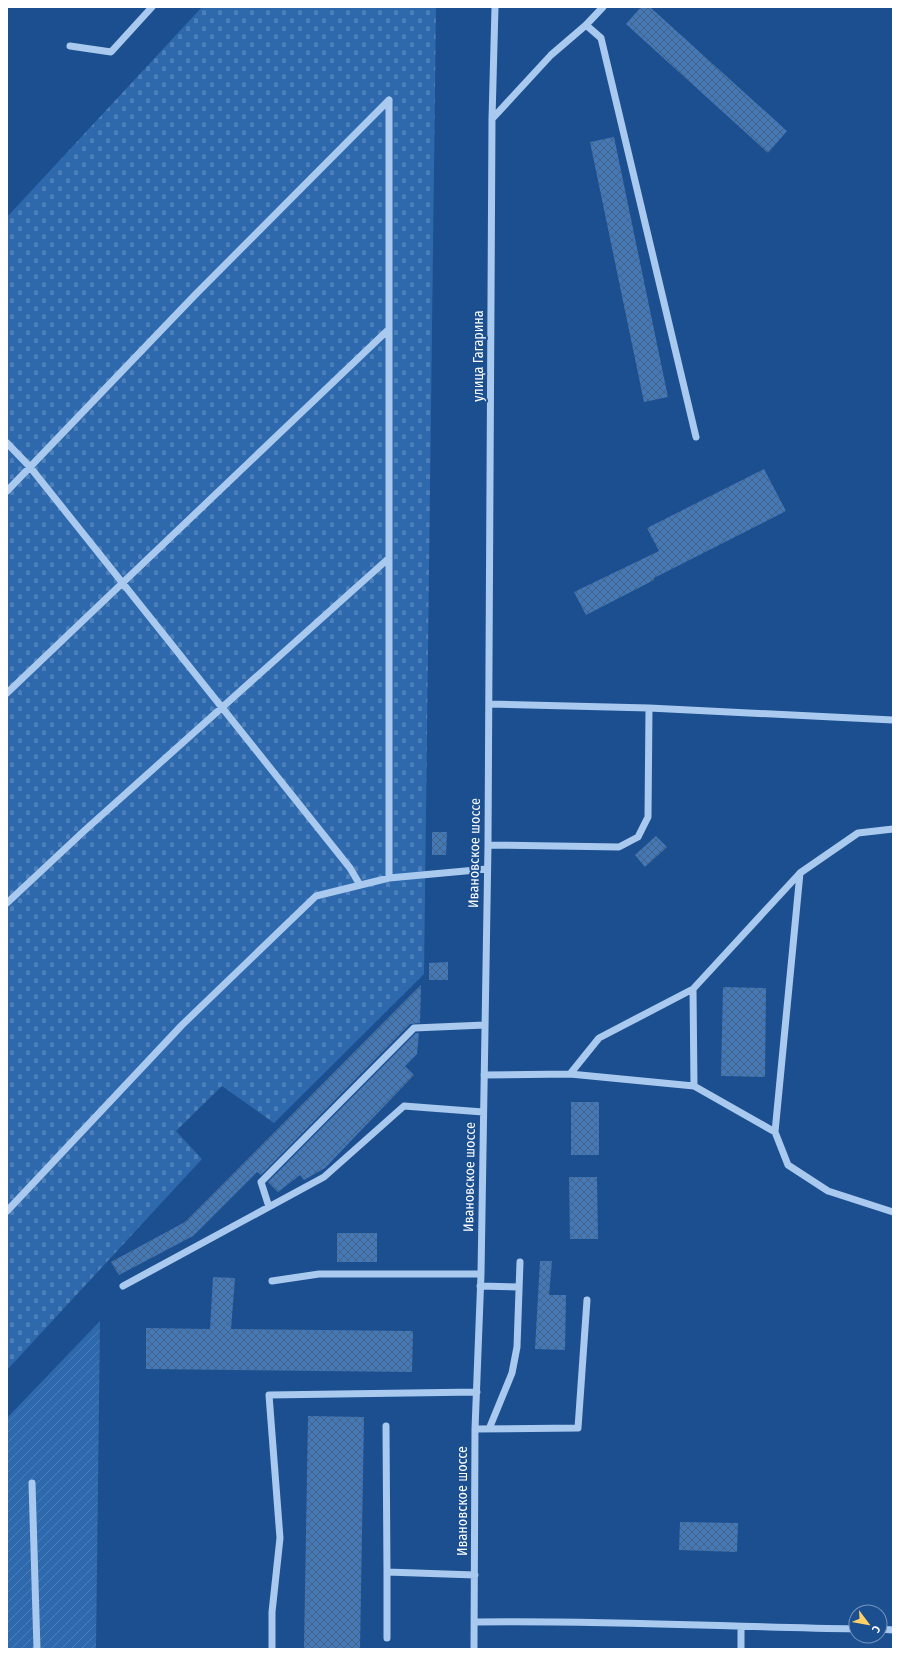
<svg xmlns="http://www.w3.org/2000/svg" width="900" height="1656" viewBox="0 0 900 1656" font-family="'Fira Sans Condensed',sans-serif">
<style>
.cemetery{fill:url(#cemetery-stones)}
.garden{fill:url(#garden-furrows)}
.building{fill:url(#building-cross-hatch)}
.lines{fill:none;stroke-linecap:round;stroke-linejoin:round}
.minor{stroke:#a9c9ee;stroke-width:7}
.labels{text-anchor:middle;stroke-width:4;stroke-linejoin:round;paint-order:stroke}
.street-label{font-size:14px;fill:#fff;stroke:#1b4f8f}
</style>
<defs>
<pattern id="cemetery-stones" width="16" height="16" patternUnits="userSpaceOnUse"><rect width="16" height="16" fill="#2e69ad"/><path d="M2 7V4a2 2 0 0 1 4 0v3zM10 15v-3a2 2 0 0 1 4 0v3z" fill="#4d80b9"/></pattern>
<pattern id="garden-furrows" width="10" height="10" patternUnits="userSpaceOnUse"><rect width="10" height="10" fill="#2e69ad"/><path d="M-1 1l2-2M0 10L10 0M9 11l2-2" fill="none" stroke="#4d80b9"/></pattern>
<pattern id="building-cross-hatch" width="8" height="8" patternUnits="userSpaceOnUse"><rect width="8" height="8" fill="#4478b7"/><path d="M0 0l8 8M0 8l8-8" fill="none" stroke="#486282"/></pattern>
</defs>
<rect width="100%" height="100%" fill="#1b4f8f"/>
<path class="cemetery" d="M202 7H436L424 974 274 1123 222 1086 176 1131 202 1159 7 1370V217Z"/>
<path class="garden" d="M100 1321 96 1649H7V1418Z"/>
<path class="building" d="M641 7H650L787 131 768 153 626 24Z
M614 137 668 397 644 402 590 142Z
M764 469 786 511 654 578V580L586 615 574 592 659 551 647 528Z
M432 832H447L446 855H432Z
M656 836 667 847 645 867 635 855Z
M448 962V980H429V963Z
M421 985 420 1023 410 1024 261 1175 257 1172 193 1236 119 1275 111 1262 185 1222Z
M723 987 766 988 765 1077 721 1076Z
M416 1033H419L417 1054 405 1066 414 1075 325 1168 304 1180 300 1175 278 1192 268 1182Z
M571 1102H599V1155H571Z
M569 1177H597L598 1239H570Z
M337 1233H377V1262H337Z
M540 1261H552L549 1295H566L565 1350 535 1349Z
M213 1277 235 1278 231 1329 413 1331 412 1372 146 1369V1328L210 1329Z
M308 1416 364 1417 360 1649H304Z
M680 1522 738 1523 737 1552 679 1550Z"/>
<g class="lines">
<path class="minor" d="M586 25 601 38 696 437
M70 46 111 52 152 7
M492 119 551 55 586 25 603 7
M7 443 30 467 350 868 360 885
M7 491 194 296 389 100
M7 693 389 329
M489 704 649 708 893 720
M488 845 619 847 638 837 648 817 649 708
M800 873 858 833 893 829
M389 878V100
M7 903 84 831 389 558
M570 1074 599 1038 693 989
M484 1075 570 1074 694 1086 775 1132 800 873 693 989 694 1086
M775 1132 788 1165 828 1191 893 1212
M269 1207 261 1182 414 1028 485 1025
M7 1211 182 1025 316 896 389 878 487 869
M272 1281 319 1274H481
M123 1286 324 1177 404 1106 483 1112
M480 1286 519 1287
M386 1426 387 1572
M475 1429 578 1428 587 1300
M489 1429 512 1373 517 1347 520 1262
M32 1483 37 1649
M475 1622C602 1620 729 1627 856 1629
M880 1629 893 1630
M387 1638V1572L475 1575
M272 1649V1612L280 1538 269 1395 477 1392
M474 1649 475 1429 481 1274 488 845 492 119 495 7
M741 1649V1627"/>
</g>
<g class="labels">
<g class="street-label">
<text transform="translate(478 356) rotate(-90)" y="5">улица Гагарина</text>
<text transform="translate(474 853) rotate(-89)" y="5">Ивановское шоссе</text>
<text transform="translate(469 1177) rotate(-89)" y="5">Ивановское шоссе</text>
<text transform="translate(462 1501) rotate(-90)" y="5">Ивановское шоссе</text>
</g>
</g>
<rect width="900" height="1656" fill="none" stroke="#ffffff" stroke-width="16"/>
<g transform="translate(868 1624) rotate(122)"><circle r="19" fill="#1b4f8f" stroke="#7695bc"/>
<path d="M0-3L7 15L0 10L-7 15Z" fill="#ffd166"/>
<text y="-6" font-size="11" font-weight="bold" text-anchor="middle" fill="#ffffff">С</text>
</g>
</svg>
